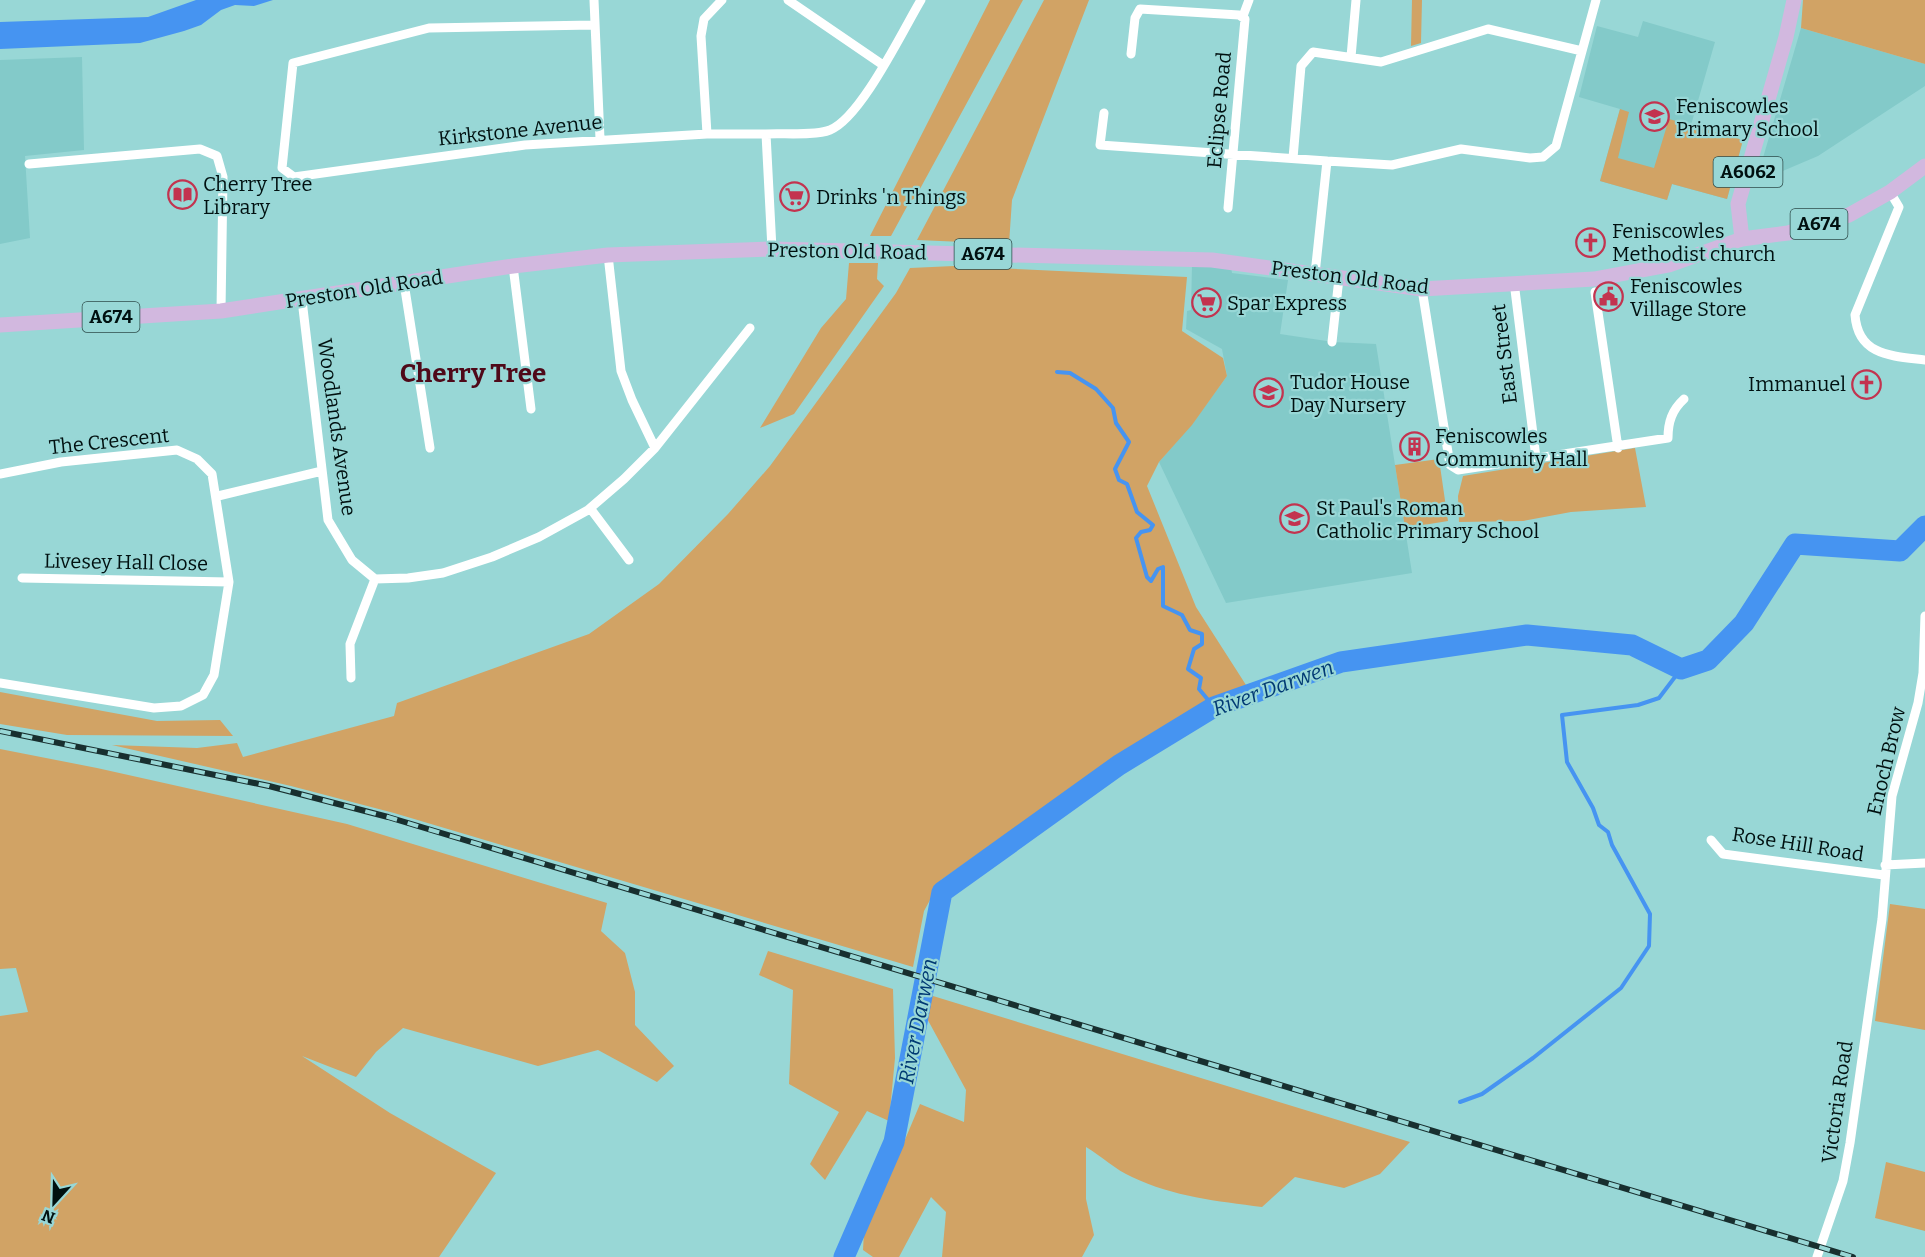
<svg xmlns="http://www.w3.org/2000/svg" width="1925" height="1257" viewBox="0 0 1925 1257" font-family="Bitter,serif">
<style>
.built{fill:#83cac9}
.green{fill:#d1a365}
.water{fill:#4694f1}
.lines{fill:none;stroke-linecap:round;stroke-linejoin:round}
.stream{stroke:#4694f1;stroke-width:4}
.river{stroke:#4694f1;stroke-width:21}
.street{stroke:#fff;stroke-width:9}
.primary{stroke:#d2b8df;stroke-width:15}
.rail-casing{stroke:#182f2f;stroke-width:6}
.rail{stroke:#98d7d6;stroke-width:4;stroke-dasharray:11;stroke-linecap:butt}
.labels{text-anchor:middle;stroke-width:4.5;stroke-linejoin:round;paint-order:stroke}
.shield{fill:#98d7d6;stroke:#2e4c4b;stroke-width:1.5}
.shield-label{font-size:18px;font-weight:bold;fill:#001010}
.poi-label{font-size:20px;fill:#001010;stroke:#98d7d6;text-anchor:start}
.street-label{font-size:20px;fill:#001010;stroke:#98d7d6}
.water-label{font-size:21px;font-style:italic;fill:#003973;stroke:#98d7d6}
.district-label{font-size:26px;font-weight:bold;fill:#4f0919;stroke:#98d7d6}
</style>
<rect width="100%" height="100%" fill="#98d7d6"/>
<path class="built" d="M1643 21 1715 42 1691 125 1743 140 1727 199 1672 184 1667 200 1600 181 1620 109 1579 97 1597 26 1638 37Z
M1801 28 1925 64V86L1818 156 1778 173 1760 168Z
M82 57 84 150 25 156 30 238 0 244V60Z
M1192 265 1231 267 1232 273 1288 280 1280 334 1333 342 1376 344 1412 573 1226 603 1159 462 1192 424 1227 376 1222 349 1186 329 1187 311 1191 310Z"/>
<path class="green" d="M990 0H1023L915 198 910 201 891 236H870Z
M1044 0H1089L1012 200 1009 244 917 240Z
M1412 0H1422L1421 43 1411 46Z
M1803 0H1925V64L1801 28Z
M1620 109 1629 112 1618 158 1654 168 1669 119 1743 140 1727 199 1672 184 1667 200 1600 181Z
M849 263H878L877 279 884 286 794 414 760 428 821 328 846 299Z
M954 266 1187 277 1182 331 1223 358 1227 376 1192 425 1159 462 1147 486 1196 607 1246 685 1222 694 1129 748 941 880 924 911 913 967 394 813 291 786 112 745 197 748 237 743 243 757 394 716 397 703 589 634 659 584 728 514 770 466 896 293 910 268Z
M1635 448 1646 507 1571 512 1523 521 1459 522 1458 496 1463 476Z
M1439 459 1448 521 1405 528 1395 465Z
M0 692 157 721 220 720 233 736 67 735 0 724Z
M0 749 97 768 347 824 607 903 601 931 625 953 635 992V1025L674 1066 657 1082 598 1050 538 1066 403 1028 376 1052 356 1077 302 1056 390 1113 496 1173 439 1257H0V1016L28 1012 16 968 0 969Z
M1890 904 1925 909V1030L1875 1021Z
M768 951 893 989 895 1058 889 1121 867 1111 825 1180 810 1164 839 1112 789 1084 793 990 759 975Z
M933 996 1410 1142 1380 1174 1344 1188 1295 1177 1262 1207C1217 1201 1174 1197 1132 1177 1116 1170 1101 1156 1086 1147V1199L1094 1235 1082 1257H942L946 1212 931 1197 899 1257H873L863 1250 865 1214 888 1180 920 1104 964 1122 966 1090 924 1013Z
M1886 1162 1925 1172V1231L1875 1218Z"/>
<path class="water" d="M196 0H273L254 6 235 5 221 10 201 25 184 31 140 43 0 49V22L148 17Z"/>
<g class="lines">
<path class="stream" d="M1057 372 1070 373 1096 389 1113 408 1116 423 1129 442 1115 469 1119 480 1127 484 1137 512 1153 525 1150 530 1141 532 1136 538 1147 577 1151 581 1158 569 1163 567V606L1182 615 1190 630 1202 634V644L1194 649 1188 669 1201 678 1199 689 1214 707
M1460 1102 1482 1094 1533 1058 1621 988 1649 946 1650 914 1612 845 1608 832 1599 825 1593 808 1567 762 1562 715 1638 705 1659 698 1681 669"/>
<path class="river" d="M844 1257 894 1142 942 892 1119 765 1214 707 1341 662 1527 635 1632 645 1681 669 1708 660 1744 623 1795 544 1900 551 1925 526"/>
<path class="street" d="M594 0 600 139
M788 0 883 65
M1243 16 1249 0
M594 25 429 28 293 63 282 168 294 177 525 145 707 134H766
M1131 54 1135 18 1140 9 1239 15 1245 19 1228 208
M1351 57 1356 0
M1104 113 1100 145 1327 161
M707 134 701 36 704 19 722 0
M1293 158 1301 66 1313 52 1381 62 1488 29 1582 51
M29 164 200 149 217 156 223 177 221 311
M1890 192 1899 207 1855 315C1858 356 1892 356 1925 360
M772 249 766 134C783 133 815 136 830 130 861 118 903 30 921 0
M608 255 621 371 632 400 655 448
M513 266 531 409
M1315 274 1327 161 1392 165 1461 149 1530 158 1543 157 1556 146 1596 0
M1514 282 1536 458
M404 283 430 448
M1422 289 1450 465 1458 470 1668 438C1668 422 1672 410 1684 399
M1595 292 1618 448
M302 300 328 520 352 560 375 579 408 578 443 573 492 557 539 537 588 510 624 479 655 448 750 328
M1332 342 1339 278
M0 474 61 462 177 450 197 459 212 474 229 582 214 675 203 695 181 706 154 708 0 683
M218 496 322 471
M590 508 629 560
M22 578 229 582
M351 678 350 644 375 579
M1711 840 1723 854 1884 875
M1885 865 1925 863
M1817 1257 1843 1181 1850 1143 1882 919 1892 796 1918 703 1923 673 1925 616"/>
<path class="primary" d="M1742 239 1738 204 1786 37 1794 0
M0 325 221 311 513 266 608 255 772 249 1212 260 1422 289 1594 279 1669 265 1742 239 1788 233 1849 215 1890 192 1925 166"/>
<defs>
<path id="rail" d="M0 731 269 786 388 817 1853 1257"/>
</defs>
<use href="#rail" class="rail-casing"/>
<use href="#rail" class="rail"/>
</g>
<defs>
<symbol id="school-ring" viewBox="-11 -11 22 22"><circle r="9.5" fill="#98d7d6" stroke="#c3334f" stroke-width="1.5"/><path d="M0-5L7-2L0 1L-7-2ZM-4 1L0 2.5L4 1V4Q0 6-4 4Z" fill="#c3334f"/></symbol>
<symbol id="library-ring" viewBox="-11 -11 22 22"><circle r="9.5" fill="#98d7d6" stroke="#c3334f" stroke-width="1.5"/><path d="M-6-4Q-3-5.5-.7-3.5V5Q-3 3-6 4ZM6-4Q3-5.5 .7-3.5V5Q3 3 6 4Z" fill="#c3334f"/></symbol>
<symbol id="supermarket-ring" viewBox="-11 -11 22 22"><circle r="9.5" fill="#98d7d6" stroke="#c3334f" stroke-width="1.5"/><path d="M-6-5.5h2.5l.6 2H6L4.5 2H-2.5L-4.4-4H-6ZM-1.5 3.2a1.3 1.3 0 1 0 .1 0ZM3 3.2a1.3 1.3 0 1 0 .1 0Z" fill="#c3334f"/></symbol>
<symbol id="church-ring" viewBox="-11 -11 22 22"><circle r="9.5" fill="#98d7d6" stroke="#c3334f" stroke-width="1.5"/><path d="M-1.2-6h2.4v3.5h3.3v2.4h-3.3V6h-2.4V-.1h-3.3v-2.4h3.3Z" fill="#c3334f"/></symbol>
<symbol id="civic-ring" viewBox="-11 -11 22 22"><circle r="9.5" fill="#98d7d6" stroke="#c3334f" stroke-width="1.5"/><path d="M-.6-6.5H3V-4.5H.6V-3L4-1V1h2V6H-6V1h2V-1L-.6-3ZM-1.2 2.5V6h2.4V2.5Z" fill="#c3334f"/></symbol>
<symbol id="building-ring" viewBox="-11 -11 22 22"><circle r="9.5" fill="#98d7d6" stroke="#c3334f" stroke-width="1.5"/><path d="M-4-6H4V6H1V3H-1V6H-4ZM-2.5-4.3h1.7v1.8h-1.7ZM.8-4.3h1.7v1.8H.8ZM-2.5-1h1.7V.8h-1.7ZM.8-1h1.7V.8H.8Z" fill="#c3334f"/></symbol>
</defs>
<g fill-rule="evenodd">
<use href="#school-ring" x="1638" y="100" width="33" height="33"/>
<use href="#library-ring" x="166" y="178" width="33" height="33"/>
<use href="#supermarket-ring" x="778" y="180" width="33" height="33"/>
<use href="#church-ring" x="1574" y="226" width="33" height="33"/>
<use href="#civic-ring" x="1592" y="280" width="33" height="33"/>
<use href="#supermarket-ring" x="1190" y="286" width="33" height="33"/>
<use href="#church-ring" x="1850" y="368" width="33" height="33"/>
<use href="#school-ring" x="1252" y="376" width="33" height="33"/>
<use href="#building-ring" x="1398" y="430" width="33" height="33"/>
<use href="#school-ring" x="1278" y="502" width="33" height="33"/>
</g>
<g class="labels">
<g class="shield">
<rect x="1713.5" y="157" width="69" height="30" rx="4.5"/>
<rect x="1790.5" y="209" width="57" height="30" rx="4.5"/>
<rect x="954.5" y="239" width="57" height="30" rx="4.5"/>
<rect x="82.5" y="302" width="57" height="30" rx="4.5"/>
</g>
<g class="shield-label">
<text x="1748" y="178">A6062</text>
<text x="1819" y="230">A674</text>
<text x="983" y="260">A674</text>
<text x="111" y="323">A674</text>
</g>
<g class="poi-label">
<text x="1676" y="113">Feniscowles<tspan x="1676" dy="23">Primary School</tspan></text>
<text x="203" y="191">Cherry Tree<tspan x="203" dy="23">Library</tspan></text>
<text x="816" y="204">Drinks 'n Things</text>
<text x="1612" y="238">Feniscowles<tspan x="1612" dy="23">Methodist church</tspan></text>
<text x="1630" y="293">Feniscowles<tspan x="1630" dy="23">Village Store</tspan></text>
<text x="1227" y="310">Spar Express</text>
<text x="1290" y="389">Tudor House<tspan x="1290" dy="23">Day Nursery</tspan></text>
<text x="1846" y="391" text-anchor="end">Immanuel</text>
<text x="1435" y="443">Feniscowles<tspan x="1435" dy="23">Community Hall</tspan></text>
<text x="1316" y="515">St Paul's Roman<tspan x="1316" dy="23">Catholic Primary School</tspan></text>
</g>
<g class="street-label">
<text transform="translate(1219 110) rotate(-85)" y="7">Eclipse Road</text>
<text transform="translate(520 130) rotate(-6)" y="7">Kirkstone Avenue</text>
<text transform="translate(847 251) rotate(1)" y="7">Preston Old Road</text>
<text transform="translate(1350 277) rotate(7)" y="7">Preston Old Road</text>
<text transform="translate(364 289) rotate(-9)" y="7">Preston Old Road</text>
<text transform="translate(1504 354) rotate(-97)" y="7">East Street</text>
<text transform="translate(337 427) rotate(82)" y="7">Woodlands Avenue</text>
<text transform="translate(109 441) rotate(-6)" y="7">The Crescent</text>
<text transform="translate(126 562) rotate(1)" y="7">Livesey Hall Close</text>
<text transform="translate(1886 761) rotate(-77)" y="7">Enoch Brow</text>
<text transform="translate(1798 844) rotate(9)" y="7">Rose Hill Road</text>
<text transform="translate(1837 1102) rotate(-82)" y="7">Victoria Road</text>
</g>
<g class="water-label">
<text transform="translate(1273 688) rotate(-20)" y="7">River Darwen</text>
<text transform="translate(918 1021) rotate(-79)" y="7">River Darwen</text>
</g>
<g class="district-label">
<text x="473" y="382">Cherry Tree</text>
</g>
</g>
<g transform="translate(54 1203) rotate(202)" stroke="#98d7d6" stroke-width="4.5" paint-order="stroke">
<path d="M0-4.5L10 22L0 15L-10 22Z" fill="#001010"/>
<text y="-9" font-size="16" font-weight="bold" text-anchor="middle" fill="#001010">N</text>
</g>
</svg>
